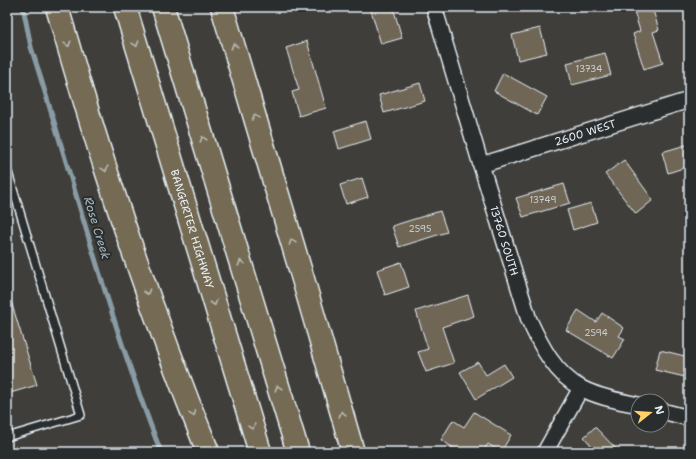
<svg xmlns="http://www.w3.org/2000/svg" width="696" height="459" viewBox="0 0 696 459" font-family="'Shantell Sans',sans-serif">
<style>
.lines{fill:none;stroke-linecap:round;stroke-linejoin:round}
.stream{stroke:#899ca5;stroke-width:5}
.building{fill:#706657;stroke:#e8f1f8}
.service-casing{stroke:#e8f1f8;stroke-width:10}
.minor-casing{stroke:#e8f1f8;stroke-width:18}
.motorway-casing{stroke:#e8f1f8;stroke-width:25}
.service{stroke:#2a2d2e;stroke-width:7}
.minor{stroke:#2a2d2e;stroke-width:15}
.motorway{stroke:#746b52;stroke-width:22}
.oneway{stroke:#babbb6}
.labels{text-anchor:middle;stroke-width:4;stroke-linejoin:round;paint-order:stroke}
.number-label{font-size:9px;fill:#caced0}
.street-label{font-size:11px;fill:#e8f1f8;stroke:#2a2d2e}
.water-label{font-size:12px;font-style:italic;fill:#a8b9c0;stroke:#2a2d2e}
</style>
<rect width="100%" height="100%" fill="#3f3e3a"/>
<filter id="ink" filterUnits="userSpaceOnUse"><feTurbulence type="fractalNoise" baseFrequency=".025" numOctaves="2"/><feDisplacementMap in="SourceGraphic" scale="8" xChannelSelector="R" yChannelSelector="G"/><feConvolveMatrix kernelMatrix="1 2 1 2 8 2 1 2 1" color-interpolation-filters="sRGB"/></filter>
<g filter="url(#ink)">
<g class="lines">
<path class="stream" d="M23 7 31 47C74 182 109 320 161 452"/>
</g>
<path class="building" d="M370 7H393L402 38 381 44Z
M647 7H652L659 30 653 32 663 63 644 69 633 34 640 31 634 11Z
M540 28 547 53 518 60 512 35Z
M307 41 326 108 299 116 292 92 299 90 286 48Z
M605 53 611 75 572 85 567 63Z
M503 73 547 97 537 115 494 91Z
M420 83 425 101 384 113 379 95Z
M366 121 371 139 339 149 334 131Z
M689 144V166L668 173 662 152Z
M624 160 653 200 636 214 605 174Z
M362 178 368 197 346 204 340 185Z
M564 184 570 203 523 217 516 198Z
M591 203 597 222 573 230 567 210Z
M440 211 447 232 399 247 392 226Z
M401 262 409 287 385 295 377 270Z
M468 295 474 316 442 327 454 363 426 372 418 352 428 349 416 311Z
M10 298 37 385 7 394V299Z
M578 310 596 322 602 313 624 328 619 336 625 339 613 358 566 330Z
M660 350 689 357V378L655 370Z
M478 362 486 375 504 364 512 377 476 399 460 372Z
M474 412 511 435 501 452 488 444 483 452H460L441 440 453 420 464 427Z
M595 427 619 452H597L584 437Z"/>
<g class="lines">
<defs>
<path id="service" d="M7 169 81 415 7 437"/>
<g id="minor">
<path id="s1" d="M434 7 481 165 529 320C541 346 555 374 581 388 597 397 620 401 638 405"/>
<path id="s2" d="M481 165 689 100"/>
<path d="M662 411 689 418"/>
<path d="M545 452 581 388"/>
</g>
<g id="motorway">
<path d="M57 7C73 62 89 118 107 173 137 267 171 360 208 452"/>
<path id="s3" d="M125 7 260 452"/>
<path d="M163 7 298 452"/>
<path d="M222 7 303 279 353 452"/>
</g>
</defs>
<use href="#service" class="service-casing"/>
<use href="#minor" class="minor-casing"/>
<use href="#motorway" class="motorway-casing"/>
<use href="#service" class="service"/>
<use href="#minor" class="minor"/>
<use href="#motorway" class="motorway"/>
</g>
<defs><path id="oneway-chevron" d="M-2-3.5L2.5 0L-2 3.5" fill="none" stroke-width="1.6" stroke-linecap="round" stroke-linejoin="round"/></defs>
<g class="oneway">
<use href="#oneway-chevron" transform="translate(68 44) rotate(73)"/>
<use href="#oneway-chevron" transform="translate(136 44) rotate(73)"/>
<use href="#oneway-chevron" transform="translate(234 46) rotate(-107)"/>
<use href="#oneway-chevron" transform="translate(255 117) rotate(-107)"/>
<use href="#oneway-chevron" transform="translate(203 139) rotate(-107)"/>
<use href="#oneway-chevron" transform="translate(105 169) rotate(73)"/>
<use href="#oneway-chevron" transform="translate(292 242) rotate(-107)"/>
<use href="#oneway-chevron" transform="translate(241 263) rotate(-107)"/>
<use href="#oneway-chevron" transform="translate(147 292) rotate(71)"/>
<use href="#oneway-chevron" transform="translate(214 303) rotate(73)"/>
<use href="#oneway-chevron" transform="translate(278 388) rotate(-107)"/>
<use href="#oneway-chevron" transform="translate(193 414) rotate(69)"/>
<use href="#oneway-chevron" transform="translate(342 414) rotate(-106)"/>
<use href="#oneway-chevron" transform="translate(252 427) rotate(73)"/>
</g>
</g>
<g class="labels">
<g class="number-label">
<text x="589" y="72">13734</text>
<text x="543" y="203">13749</text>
<text x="420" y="232">2595</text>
<text x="596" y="336">2594</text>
</g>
<g class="street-label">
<text dy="4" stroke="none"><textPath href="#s2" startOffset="109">2600 WEST</textPath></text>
<text dy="4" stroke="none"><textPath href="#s3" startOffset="232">BANGERTER HIGHWAY</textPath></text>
<text dy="4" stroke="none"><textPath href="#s1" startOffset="244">13760 SOUTH</textPath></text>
</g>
<g class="water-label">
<text transform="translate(97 228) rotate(73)" y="4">Rose Creek</text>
</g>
</g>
<rect width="696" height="459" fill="none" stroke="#2a2d2e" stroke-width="24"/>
<rect x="12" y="12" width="672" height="435" fill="none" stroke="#e8f1f8" stroke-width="1.5" filter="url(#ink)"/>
<g transform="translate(650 413) rotate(73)"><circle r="19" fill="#2a2d2e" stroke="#767b7f"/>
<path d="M0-3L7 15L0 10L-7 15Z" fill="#ffd166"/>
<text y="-6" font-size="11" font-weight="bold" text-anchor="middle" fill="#e8f1f8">N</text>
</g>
</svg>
